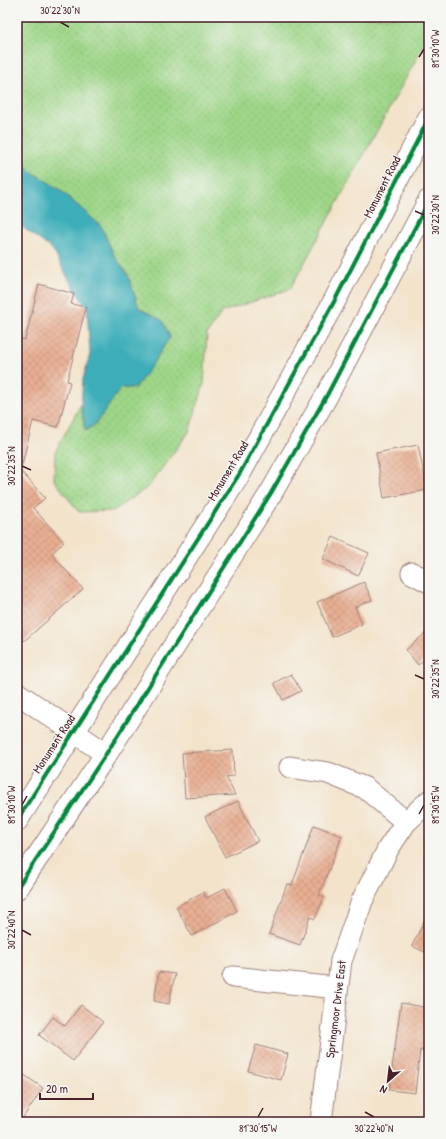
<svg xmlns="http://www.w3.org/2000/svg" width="446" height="1139" viewBox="0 0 446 1139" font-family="'Patrick Hand',sans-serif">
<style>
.grass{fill:url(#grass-dots);stroke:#747a5a}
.water{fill:#3eaeb9;stroke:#446672}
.building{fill:url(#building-cross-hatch)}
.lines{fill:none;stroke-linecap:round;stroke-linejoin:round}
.minor-casing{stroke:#9e817b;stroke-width:23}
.tertiary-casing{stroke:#9e817b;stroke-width:24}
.minor{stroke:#fff;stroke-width:21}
.tertiary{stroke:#fff;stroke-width:22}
.cycleway-casing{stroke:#f6f6f2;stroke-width:6}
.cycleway{stroke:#00873e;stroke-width:4}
.ticks{fill:none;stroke:#4a1f2b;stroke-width:1.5}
.labels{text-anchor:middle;stroke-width:3;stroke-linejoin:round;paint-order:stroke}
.street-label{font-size:12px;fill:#4a1f2b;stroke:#f6f6f2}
.neatline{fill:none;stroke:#4a1f2b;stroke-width:1.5}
.ticks-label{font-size:10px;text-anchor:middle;fill:#4a1f2b}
</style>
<defs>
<pattern id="grass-dots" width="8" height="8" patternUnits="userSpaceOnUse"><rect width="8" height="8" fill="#9ed688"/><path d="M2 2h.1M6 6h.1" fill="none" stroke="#8ab776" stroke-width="1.8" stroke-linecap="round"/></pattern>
<pattern id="building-cross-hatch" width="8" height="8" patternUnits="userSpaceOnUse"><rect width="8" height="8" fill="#e8af93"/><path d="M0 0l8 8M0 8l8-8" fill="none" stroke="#c8967f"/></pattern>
</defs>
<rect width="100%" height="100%" fill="#f6f6f2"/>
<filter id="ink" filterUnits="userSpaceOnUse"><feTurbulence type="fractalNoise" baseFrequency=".025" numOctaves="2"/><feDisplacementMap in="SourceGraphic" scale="8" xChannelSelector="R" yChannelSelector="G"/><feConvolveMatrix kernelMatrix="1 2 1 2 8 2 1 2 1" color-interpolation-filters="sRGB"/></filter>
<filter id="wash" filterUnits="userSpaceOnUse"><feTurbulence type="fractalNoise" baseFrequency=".012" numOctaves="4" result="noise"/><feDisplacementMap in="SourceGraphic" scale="16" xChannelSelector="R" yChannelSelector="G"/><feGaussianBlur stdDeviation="0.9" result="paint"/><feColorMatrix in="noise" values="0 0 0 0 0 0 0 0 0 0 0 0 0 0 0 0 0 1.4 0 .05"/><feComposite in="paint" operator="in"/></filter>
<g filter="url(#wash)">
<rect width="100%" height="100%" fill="#f3e3cb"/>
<path class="grass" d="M17 17H429V36L290 289 222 312 207 334 204 384 189 432 148 487 113 511 79 512 54 480 55 452 81 404 85 431 95 426 113 397 159 354 170 337 162 320 139 308 128 275 114 255 101 226 59 189 32 172 17 157Z"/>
<path class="water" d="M17 157 32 172 59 189 101 226 114 255 128 275 139 308 162 320 170 337 150 368 135 388H122C108 402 102 423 85 431L81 404 83 379 90 354 87 308 69 280 53 250 17 223Z"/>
<g id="blocks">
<path class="building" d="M39 284 74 294 71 304 86 307 67 381 70 382 58 427 33 421 22 464 17 463V338L25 340Z
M418 445 427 490 384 498 376 453Z
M17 467 45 498 33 508 64 542 51 554 83 589 24 641 17 634Z
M333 537 369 553 358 576 323 559Z
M364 582 372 600 355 607 362 624 332 637 317 602Z
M429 630V656L418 665 406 650Z
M291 674 301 691 283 700 274 683Z
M233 750 234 776 226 777 235 795 185 798 182 753Z
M238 801 258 841 225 857 205 817Z
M314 825 342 836 319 895 324 897 315 919 310 917 300 945 269 934 287 884 292 885Z
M225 888 237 911 192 936 176 907 203 892 207 898Z
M429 911V954L412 946Z
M159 972 175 974 169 1004 154 1001Z
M401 1003 429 1008V1030L426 1051 420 1050 415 1093 389 1090Z
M81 1005 103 1022 73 1061 39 1035 53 1017 65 1026Z
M256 1045 288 1054 281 1080 248 1071Z
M17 1070 43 1088 20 1122H17Z"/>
</g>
</g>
<g filter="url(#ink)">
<use href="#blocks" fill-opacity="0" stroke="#9e817b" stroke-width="1"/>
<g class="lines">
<defs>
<path id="minor" d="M412 573 429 582
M17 693 106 754
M290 767 328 773 365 788 406 822
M233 977 337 988
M321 1122 341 961 362 901 388 849 406 822 429 801"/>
<path id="tertiary" d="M17 820 240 473 335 300 429 118
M17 888 106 754 271 493 327 395 429 201"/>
</defs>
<use href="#minor" class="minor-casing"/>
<use href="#tertiary" class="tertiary-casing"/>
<use href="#minor" class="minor"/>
<use href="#tertiary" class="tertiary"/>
<defs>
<path id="cycleway" d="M17 820 240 473 335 300 429 118
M17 888 106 754 271 493 327 395 429 201"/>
</defs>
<use href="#cycleway" class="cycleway-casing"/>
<use href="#cycleway" class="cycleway"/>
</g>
</g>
<path class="ticks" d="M60 22 69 27M419 57 424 49M415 211 424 215M22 466 31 470M415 675 424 679M22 805 27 796M419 814 424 805M22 930 31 935M365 1112 374 1117M258 1117 263 1108"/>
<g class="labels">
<g class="street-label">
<text transform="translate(382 187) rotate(-63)" y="4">Monument Road</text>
<text transform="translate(228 471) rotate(-59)" y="4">Monument Road</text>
<text transform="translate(54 744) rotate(-57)" y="4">Monument Road</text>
<text transform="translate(336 1009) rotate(-83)" y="4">Springmoor Drive East</text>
</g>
</g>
<rect width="446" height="1139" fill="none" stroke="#f6f6f2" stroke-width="44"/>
<g transform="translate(388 1081) rotate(208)" stroke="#f6f6f2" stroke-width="3" paint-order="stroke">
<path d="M0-3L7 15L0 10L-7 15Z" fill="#4a1f2b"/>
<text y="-6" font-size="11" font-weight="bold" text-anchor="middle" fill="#4a1f2b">N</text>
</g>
<path d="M40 1093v6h53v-6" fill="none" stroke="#4a1f2b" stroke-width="2"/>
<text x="46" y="1093" font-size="12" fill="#4a1f2b" stroke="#f6f6f2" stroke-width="3" paint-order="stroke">20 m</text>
<rect x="22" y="22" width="402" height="1095" class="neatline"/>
<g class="ticks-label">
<text x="60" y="14">30°22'30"N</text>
<text transform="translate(435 49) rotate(-90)" y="4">81°30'10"W</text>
<text transform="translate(435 215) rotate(-90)" y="4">30°22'30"N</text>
<text transform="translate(11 466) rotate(-90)" y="4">30°22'35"N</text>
<text transform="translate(435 679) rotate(-90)" y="4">30°22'35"N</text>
<text transform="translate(11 805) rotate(-90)" y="4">81°30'10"W</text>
<text transform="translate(435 805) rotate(-90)" y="4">81°30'15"W</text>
<text transform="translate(11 930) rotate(-90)" y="4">30°22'40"N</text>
<text x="258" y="1132">81°30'15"W</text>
<text x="374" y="1132">30°22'40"N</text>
</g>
</svg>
